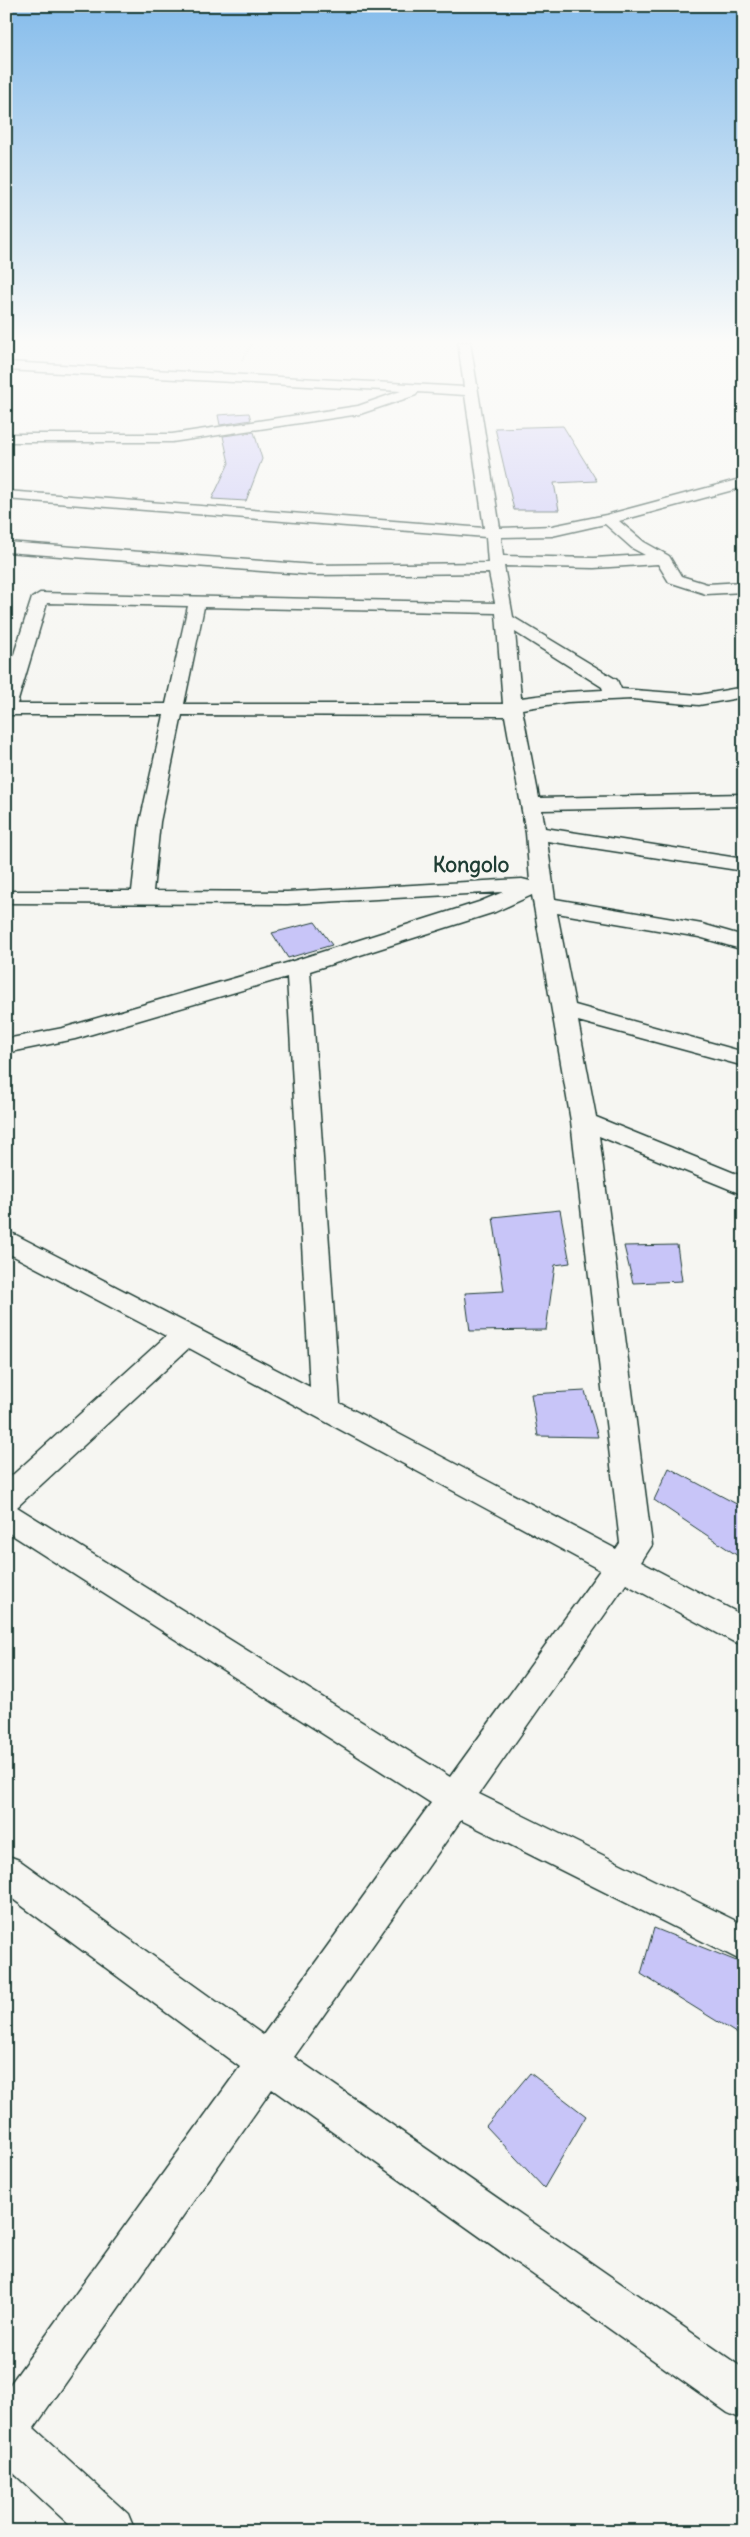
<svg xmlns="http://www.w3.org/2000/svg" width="750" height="2537" viewBox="0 0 750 2537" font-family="Delius,sans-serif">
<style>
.building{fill:#c8c5f8;stroke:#1f3d34}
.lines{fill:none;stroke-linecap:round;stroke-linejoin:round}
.minor-casing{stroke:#1f3d34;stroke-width:3}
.path{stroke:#1f3d34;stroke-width:2;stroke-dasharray:0.5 2;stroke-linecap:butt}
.minor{fill:#f6f6f2;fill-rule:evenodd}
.labels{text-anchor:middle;stroke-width:4.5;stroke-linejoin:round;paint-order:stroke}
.far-town-label{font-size:21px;font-weight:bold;fill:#1f3d34;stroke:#f6f6f2}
</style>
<rect width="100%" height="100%" fill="#f6f6f2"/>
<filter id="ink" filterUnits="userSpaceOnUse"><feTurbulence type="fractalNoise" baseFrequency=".02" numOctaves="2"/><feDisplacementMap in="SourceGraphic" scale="10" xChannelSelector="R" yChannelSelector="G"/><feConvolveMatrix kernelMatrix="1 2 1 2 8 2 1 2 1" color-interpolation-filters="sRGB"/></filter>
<g filter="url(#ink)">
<path class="building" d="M249 413 251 420 220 425 218 415Z
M563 426 597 481 554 483 559 510H514L495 428Z
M254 432 262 459 246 501 212 499 229 463 223 436Z
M315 922 332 945 288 958 272 933Z
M560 1210 570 1263 555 1265 546 1330 470 1331 465 1293 504 1291 493 1217Z
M677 1245 682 1281 633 1283 624 1246Z
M585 1391 598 1437 538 1436 531 1394Z
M669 1468 744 1508V1560L654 1500Z
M654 1928 744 1964V2038L641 1974Z
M530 2073 586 2116 544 2188 486 2126Z"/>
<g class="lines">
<defs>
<path id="minor" d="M458 342H470L500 528 552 526 606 515 744 478V487L619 521 644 542 669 556 681 576 707 584 744 582V592L706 594 669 582 658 564 594 568 504 566 513 617 617 680 621 689 699 695 744 687V697L699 705 632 699 567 702 522 709 539 798 744 794V806L542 810 545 828 744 859V871L547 841 555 899 702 924 744 936V950L699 937 557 913 575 1005 744 1052V1066L578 1021 596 1117 744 1177V1195L599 1136 652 1545 641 1562 744 1616V1645L732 1641 626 1584 479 1794 744 1925V1962L461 1820 294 2057 744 2369V2420L728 2413 272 2089 34 2428 128 2514 135 2531H76L6 2466V2390L240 2067 6 1894V1855L19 1860 263 2035 431 1803 6 1531V1481L166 1336 6 1252V1232L16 1235 310 1387 287 977 75 1039 6 1053V1039L63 1028 290 962 479 902 503 892 287 904 6 903V891H132L140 822 164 715H6V679L32 598 40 593 495 603 489 573 315 575 6 552V542L315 565 488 563 486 537 6 499V491L484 528 465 395 418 392 416 395 360 414 172 442H6V434H172L358 406 401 391 6 370V362L464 387ZM605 524 632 548 645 555 594 558 503 556 501 537 552 536ZM47 603 188 606 166 704H17ZM204 607 496 613 503 704H184ZM515 632 602 687 603 690 567 692 521 698ZM182 715 505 716 526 833 530 881 522 879 287 892 153 891 160 822ZM532 895 571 1121 620 1543 616 1549 340 1403 310 971 495 912ZM189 1348 600 1570 450 1777 17 1507Z"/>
</defs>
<use href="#minor" class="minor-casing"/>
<path class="path" d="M242 360 253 342"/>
<use href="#minor" class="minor"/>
</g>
</g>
<linearGradient id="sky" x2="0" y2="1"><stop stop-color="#85bceb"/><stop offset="0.49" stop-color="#fbfbf9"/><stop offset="1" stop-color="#fbfbf9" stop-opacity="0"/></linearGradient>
<rect width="750" height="698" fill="url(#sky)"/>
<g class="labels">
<g class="far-town-label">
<text x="471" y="872">Kongolo</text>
</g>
</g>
<rect width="750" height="2537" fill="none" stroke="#f6f6f2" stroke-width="25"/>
<rect x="12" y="12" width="725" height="2512" fill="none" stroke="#1f3d34" stroke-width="2" filter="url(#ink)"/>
</svg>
